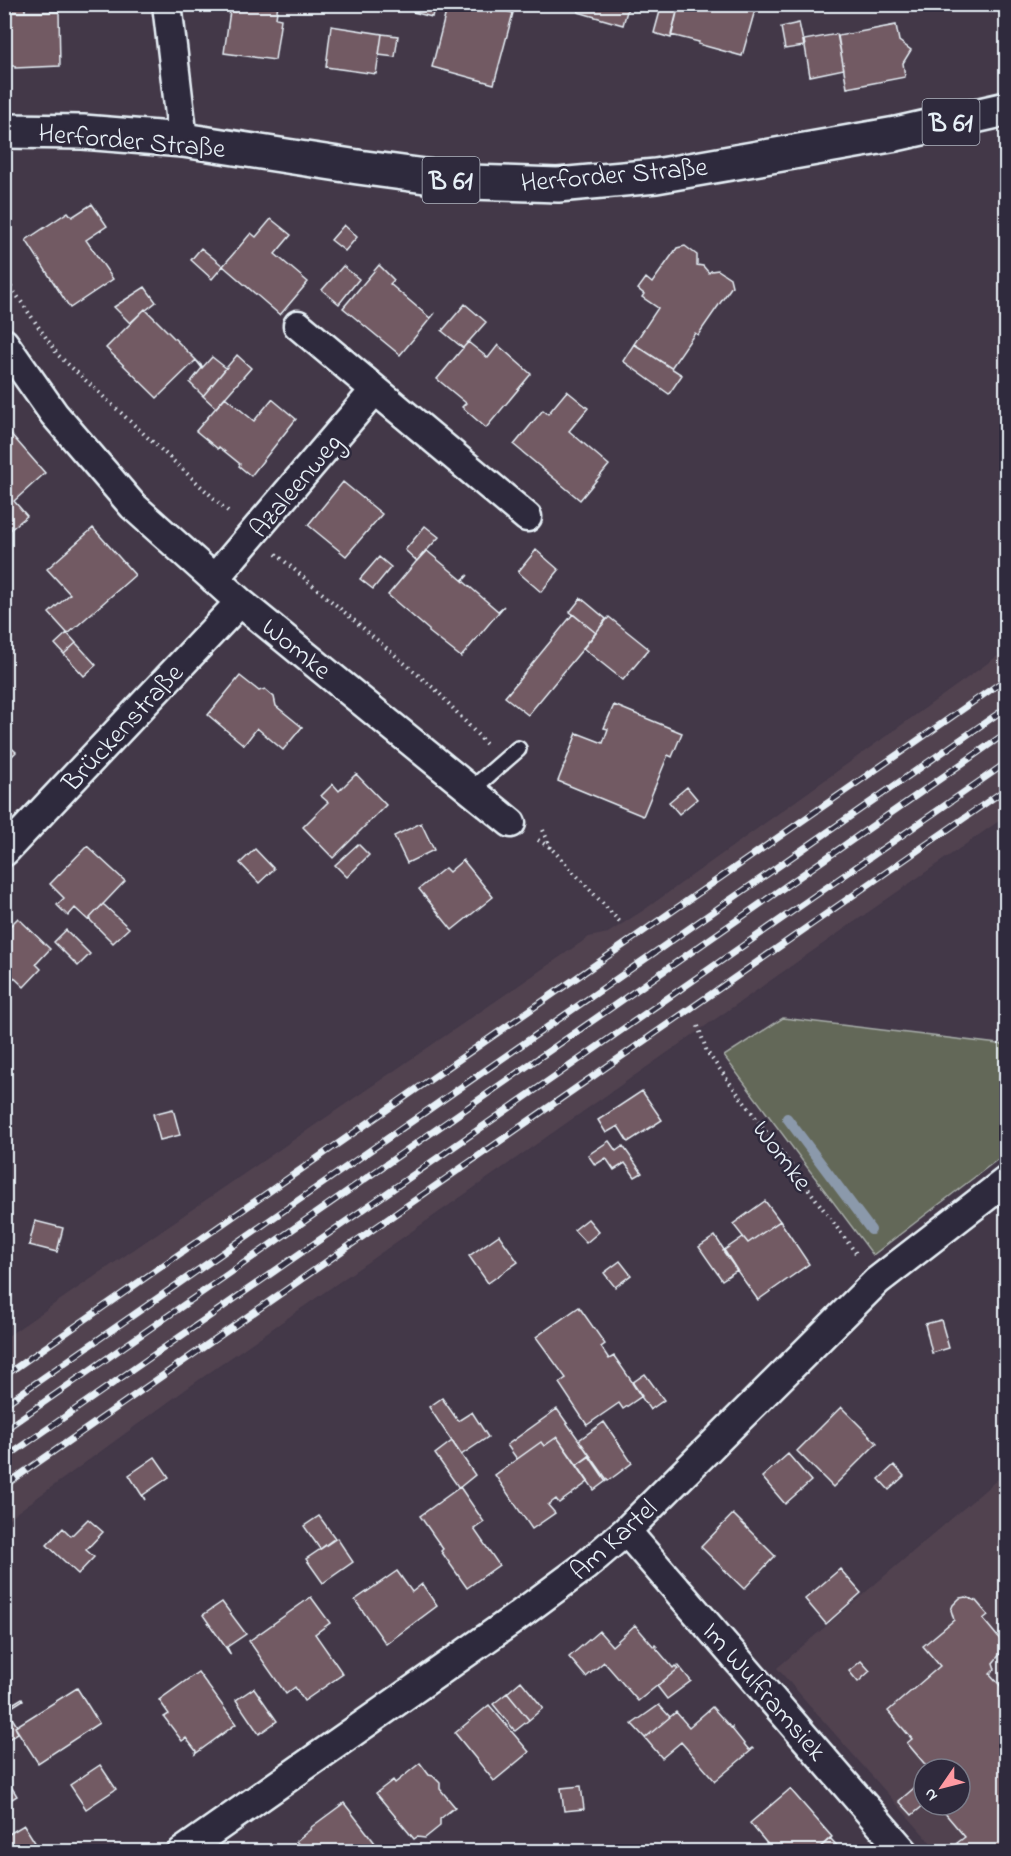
<svg xmlns="http://www.w3.org/2000/svg" width="1011" height="1856" viewBox="0 0 1011 1856" font-family="'Indie Flower',sans-serif">
<style>
.built{fill:#514250;fill-rule:evenodd}
.green{fill:#646759;stroke:#a6aca8;stroke-width:1.5}
.lines{fill:none;stroke-linecap:round;stroke-linejoin:round}
.stream{stroke:#8b99ab;stroke-width:10}
.building{fill:#725a63;stroke:#e8f1f8;stroke-width:1.5}
.lane-casing{stroke:#e8f1f8;stroke-width:20}
.street-casing{stroke:#e8f1f8;stroke-width:33}
.primary-casing{stroke:#e8f1f8;stroke-width:38}
.path{stroke:#e8f1f8;stroke-width:4;stroke-dasharray:1.5 4.5;stroke-linecap:butt}
.lane{stroke:#2f2a3d;stroke-width:15}
.street{stroke:#2f2a3d;stroke-width:28}
.primary{stroke:#2f2a3d;stroke-width:33}
.rail-casing{stroke:#e8f1f8;stroke-width:7}
.rail{stroke:#2f2a3d;stroke-width:4.5;stroke-dasharray:14;stroke-linecap:butt}
.labels{text-anchor:middle;stroke-width:5;stroke-linejoin:round;paint-order:stroke}
.shield{fill:#2f2a3d;stroke:#b0b5c0;stroke-width:1.5}
.shield-label{font-size:26px;font-weight:bold;fill:#e8f1f8}
.street-label{font-size:27px;fill:#e8f1f8;stroke:#2f2a3d}
</style>
<rect width="100%" height="100%" fill="#433848"/>
<filter id="ink" filterUnits="userSpaceOnUse"><feTurbulence type="fractalNoise" baseFrequency=".0167" numOctaves="2"/><feDisplacementMap in="SourceGraphic" scale="12" xChannelSelector="R" yChannelSelector="G"/><feConvolveMatrix kernelMatrix="1 2 1 2 8 2 1 2 1" color-interpolation-filters="sRGB"/></filter>
<g filter="url(#ink)">
<path class="built" d="M1006 650V816L193 1384 5 1521V1338L589 937 608 933 644 910Z
M998 1479 1006 1495V1851H938L777 1668ZM924 1769H960V1805H924Z"/>
<path class="green" d="M783 1018 1006 1045V1153L873 1255 724 1056Z"/>
<g class="lines">
<path class="stream" d="M787 1118 871 1230"/>
</g>
<path class="building" d="M4 4H25V12H4Z
M236 4H278L276 18 281 19 275 60 224 53 230 11 235 12Z
M415 4H435L432 17 413 12Z
M448 4H482L513 13 494 84 432 67Z
M580 4H629L623 25 578 12Z
M662 4H679L671 38 654 33Z
M679 4H732L755 10 742 56 698 44 699 42 671 35Z
M4 12H59L60 66 15 68V66H4Z
M799 23 804 46 785 49 781 27Z
M896 25 899 41 911 50 903 63 905 77 847 88 838 36Z
M331 26 382 34 376 74 326 67Z
M382 34 398 36 395 57 379 55Z
M837 34 844 69 810 76 804 40Z
M92 204 107 226 86 240 113 279 70 308 26 240 68 212 72 217Z
M271 219 291 235 275 254 308 282 280 315 223 266 251 233 256 237Z
M344 225 357 237 345 251 331 240Z
M685 246 697 255V265L703 266 709 273 711 271 718 270 730 278 732 286 698 335 695 333 671 368 634 344 658 308 642 297 644 294 638 289 646 278 652 283 677 248Z
M201 248 223 266 212 279 191 260Z
M379 265 394 280 390 284 430 318 435 313 400 355 343 308Z
M343 266 359 279 339 304 322 290Z
M145 287 156 302 146 310 145 309 130 323 114 307Z
M465 304 486 322 463 348 442 331Z
M145 309 196 360 157 398 106 348Z
M468 342 488 358 498 345 531 374 486 428 462 407 466 403 437 379Z
M634 344 682 375 669 394 623 361Z
M237 355 251 368 216 408 203 396Z
M212 357 226 368 203 396 190 383 202 368 196 360 203 367Z
M567 391 588 408 569 431 609 465 580 500 514 445 543 410 548 414Z
M225 397 254 421 272 399 296 419 251 476 239 466 240 464 219 447 218 449 196 431Z
M10 433 45 473 14 501 27 516 4 535V437Z
M343 482 382 514 346 556 308 525Z
M425 526 439 537 417 561 405 550Z
M93 528 135 575 68 634 49 613 70 594 47 569Z
M426 550 462 580 468 575 463 581 498 611 504 606 461 657 429 632V630L388 595Z
M536 550 559 570 541 592 518 572Z
M379 557 391 567 373 589 360 579Z
M581 598 606 619 596 633 570 612Z
M573 614 596 633 528 715 505 697Z
M609 617 649 649 623 680 583 648Z
M67 633 76 643 64 654 55 644Z
M76 643 96 665 84 676 64 654Z
M240 676 259 691 265 689 274 697 276 706 302 727 283 750 257 728 244 745 208 715Z
M614 705 682 733 672 757 668 755 643 816 558 781 577 733 603 743 608 729 604 728Z
M4 741 16 752 4 764Z
M356 774 386 805 333 858 303 827 328 802 321 796 333 784 339 791Z
M687 787 697 799 679 814 669 802Z
M421 823 434 850 407 863 394 836Z
M358 844 369 855 347 877 335 865Z
M87 846 125 881 88 920 75 908 68 916 57 905 64 898 50 884Z
M255 849 274 869 259 883 240 863Z
M463 860 493 897 452 930 419 889 445 868 449 872Z
M103 904 129 928 113 943 89 919Z
M18 918 50 949 36 964 41 969 24 987 4 968V932Z
M66 930 90 954 78 966 54 942Z
M642 1091 662 1120 628 1142 618 1126 606 1133 598 1120Z
M173 1109 180 1135 160 1140 153 1114Z
M609 1141 616 1151 623 1146 642 1173 635 1177 625 1163 614 1170 606 1158 595 1165 588 1155Z
M765 1201 780 1221 748 1243 733 1224Z
M588 1219 599 1232 586 1243 574 1230Z
M35 1221 63 1228 57 1252 29 1245Z
M780 1221 809 1264 758 1300 723 1251 743 1237 748 1243Z
M499 1235 518 1262 488 1283 469 1256Z
M715 1236 737 1270 722 1280 699 1247Z
M620 1261 631 1275 615 1287 604 1273Z
M579 1307 605 1344 601 1347 609 1359 614 1356 642 1396 623 1409 619 1403 587 1425 559 1383 566 1378 536 1337Z
M941 1320 949 1348 932 1353 925 1324Z
M645 1374 664 1400 650 1410 632 1383Z
M442 1398 458 1421 472 1412 488 1437 461 1455 429 1407Z
M841 1407 877 1443 833 1487 797 1451Z
M557 1409 590 1456 577 1465 557 1437 544 1446 541 1442 517 1459 507 1445Z
M604 1422 632 1463 608 1481 579 1440Z
M557 1437 588 1482 559 1503 556 1499 548 1505 555 1513 532 1529 495 1475 541 1442 544 1446Z
M452 1441 475 1475 459 1488 435 1454Z
M788 1454 811 1481 785 1504 762 1477Z
M589 1456 606 1481 594 1490 577 1465Z
M155 1457 169 1477 143 1495 145 1500 129 1475Z
M894 1465 904 1476 889 1490 879 1479Z
M460 1487 484 1522 474 1529 499 1565 467 1588 441 1551 443 1549 420 1516Z
M733 1514 775 1556 744 1589 701 1547Z
M319 1516 335 1538 320 1549 304 1526Z
M88 1519 103 1532 86 1550 94 1557 78 1574 47 1545 63 1528 71 1536Z
M337 1538 353 1562 323 1583 306 1559Z
M840 1569 861 1593 826 1624 805 1599Z
M397 1571 412 1592 422 1584 437 1606 386 1644 355 1600Z
M311 1597 330 1623 315 1634 343 1674 304 1701 295 1687 286 1694 249 1641Z
M966 1597 976 1601 988 1615 983 1619 1002 1642 1001 1653 993 1663 995 1669 990 1674 1006 1692V1852H965L957 1843 965 1837 938 1805H960V1769H942L940 1766 936 1769H929L907 1743 912 1739 888 1711 940 1666 923 1646 954 1620 951 1610 953 1605 960 1598Z
M222 1602 246 1634 227 1647 231 1655 203 1615Z
M635 1625 654 1647 655 1645 657 1647 656 1648 673 1668 675 1666 678 1669 638 1701 604 1662 586 1677 569 1657 599 1631 612 1646Z
M861 1661 870 1671 858 1682 849 1671Z
M678 1665 691 1681 667 1699 657 1686 678 1669 676 1667Z
M198 1672 236 1724 195 1754 196 1751 186 1738 182 1741 164 1717 169 1714 159 1700Z
M521 1681 543 1708 529 1720 507 1693Z
M77 1688 99 1723 38 1763 15 1727Z
M254 1688 277 1721 259 1734 236 1700Z
M507 1693 529 1720 515 1731 493 1704Z
M22 1698 23 1700 7 1710 17 1726 15 1727 18 1733 4 1742V1706L6 1708Z
M489 1705 529 1752 494 1781 455 1733Z
M659 1705 670 1717 645 1738 632 1724Z
M712 1707 731 1728 732 1727V1729L749 1750 752 1748 753 1749 715 1781 681 1742 662 1758 645 1738 676 1712 689 1727Z
M420 1763 429 1775 433 1776 440 1783V1789L455 1807 440 1819V1826L425 1838 417 1837 414 1839 376 1793 393 1780 395 1783Z
M100 1765 116 1789 86 1809 70 1785Z
M4 1775 17 1796 4 1804Z
M581 1786 584 1809 564 1811 561 1788Z
M914 1788 924 1799V1805L912 1815 899 1801Z
M790 1789 832 1837 815 1852H774L750 1823Z
M344 1803 375 1843 365 1852H305L296 1841 311 1829 310 1828Z
M24 1825 41 1852H4V1837Z
M830 1838 842 1851 815 1852Z"/>
<g class="lines">
<defs>
<path id="lane" d="M471 790 518 749"/>
<path id="street" d="M167 4 183 140
M298 325 527 517
M4 343 54 414 133 506 240 602 511 823
M214 579 375 390
M4 852 240 602
M626 1531 904 1852
M182 1852 514 1619 584 1567 626 1531 877 1281 1006 1181"/>
<path id="primary" d="M4 131 83 132 183 140 358 167 470 182 558 185 656 176 896 134 1006 109"/>
</defs>
<use href="#lane" class="lane-casing"/>
<use href="#street" class="street-casing"/>
<use href="#primary" class="primary-casing"/>
<path class="path" d="M4 277 58 355 230 513
M276 554 437 691 486 744
M543 830 551 848
M538 840 551 848 620 922
M698 1026 707 1052 858 1256"/>
<use href="#lane" class="lane"/>
<use href="#street" class="street"/>
<use href="#primary" class="primary"/>
<defs>
<path id="rail" d="M4 1376 1006 679
M4 1405 1006 708
M4 1430 1006 733
M4 1459 1006 763
M4 1486 1006 789"/>
</defs>
<use href="#rail" class="rail-casing"/>
<use href="#rail" class="rail"/>
</g>
</g>
<g class="labels">
<g class="shield">
<rect x="922.5" y="99" width="57" height="46" rx="4.5"/>
<rect x="422.5" y="157" width="57" height="46" rx="4.5"/>
</g>
<g class="shield-label">
<text x="951" y="131">B 61</text>
<text x="451" y="189">B 61</text>
</g>
<g class="street-label">
<text transform="translate(132 140) rotate(5)" y="9">Herforder Straße</text>
<text transform="translate(614 174) rotate(-5)" y="9">Herforder Straße</text>
<text transform="translate(295 485) rotate(-50)" y="9">Azaleenweg</text>
<text transform="translate(297 648) rotate(39)" y="9">Womke</text>
<text transform="translate(122 727) rotate(-47)" y="9">Brückenstraße</text>
<text transform="translate(783 1155) rotate(53)" y="9">Womke</text>
<text transform="translate(613 1539) rotate(-42)" y="9">Am Kartel</text>
<text transform="translate(765 1691) rotate(49)" y="9">Im Wulframsiek</text>
</g>
</g>
<rect width="1011" height="1856" fill="none" stroke="#2f2a3d" stroke-width="24"/>
<rect x="12" y="12" width="987" height="1832" fill="none" stroke="#e8f1f8" stroke-width="2" filter="url(#ink)"/>
<g transform="translate(942 1787) rotate(235)"><circle r="28" fill="#2f2a3d" stroke="#797a88" stroke-width="1.5"/>
<path d="M0-4.5L10 22L0 15L-10 22Z" fill="#ff9aa2"/>
<text y="-9" font-size="16" font-weight="bold" text-anchor="middle" fill="#e8f1f8">N</text>
</g>
</svg>
